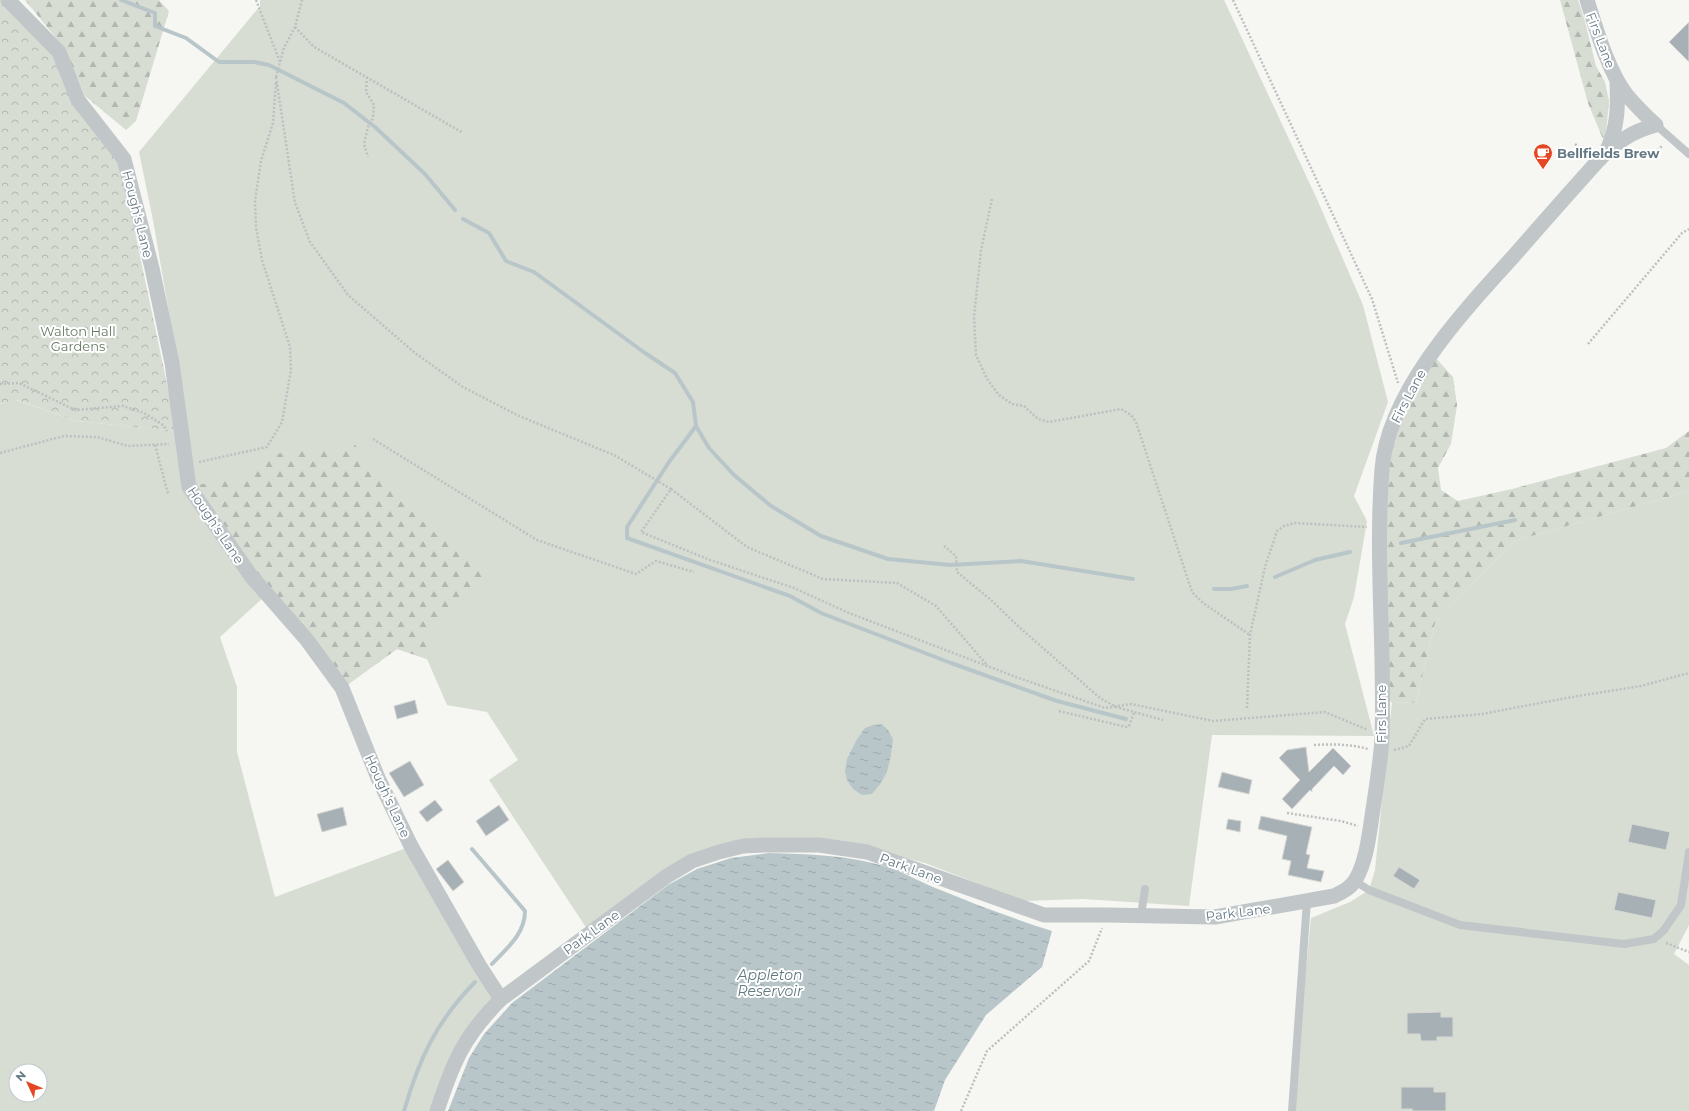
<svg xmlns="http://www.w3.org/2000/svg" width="1689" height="1111" viewBox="0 0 1689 1111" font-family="Montserrat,sans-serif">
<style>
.grass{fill:#d7ddd3;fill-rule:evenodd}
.forest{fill:url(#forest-firs)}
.park{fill:url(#park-crowns)}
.water{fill:url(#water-ripples)}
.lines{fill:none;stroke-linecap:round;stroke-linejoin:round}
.stream{stroke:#b9c6c9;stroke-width:4}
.building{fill:#a7b1b5;stroke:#d7d7d5}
.path{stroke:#bdbfc1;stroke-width:2.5;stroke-dasharray:2 2;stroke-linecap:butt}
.lane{stroke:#c1c6c8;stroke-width:8}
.street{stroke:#c1c6c8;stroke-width:15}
.labels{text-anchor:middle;stroke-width:4;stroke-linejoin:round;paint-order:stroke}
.street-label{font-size:13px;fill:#647884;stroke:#fff}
.poi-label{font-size:13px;font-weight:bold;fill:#647884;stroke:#fff;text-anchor:start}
.park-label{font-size:13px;fill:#697b63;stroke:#fff}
.water-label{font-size:14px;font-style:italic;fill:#607a80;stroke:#fff}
</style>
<defs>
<pattern id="forest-firs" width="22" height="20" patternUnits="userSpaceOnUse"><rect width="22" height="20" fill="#d7ddd3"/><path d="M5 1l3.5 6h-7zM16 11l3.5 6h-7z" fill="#b2b8b1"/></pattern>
<pattern id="park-crowns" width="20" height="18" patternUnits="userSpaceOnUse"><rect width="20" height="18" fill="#d7ddd3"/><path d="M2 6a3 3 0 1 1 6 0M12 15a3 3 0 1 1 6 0" fill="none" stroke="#b2b8b1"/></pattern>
<pattern id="water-ripples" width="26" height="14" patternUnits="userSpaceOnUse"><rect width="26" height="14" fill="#b9c6c9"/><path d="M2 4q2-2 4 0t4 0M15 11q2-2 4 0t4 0" fill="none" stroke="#9aa6a9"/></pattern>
</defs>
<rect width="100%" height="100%" fill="#f6f6f2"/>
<path class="grass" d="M260 0H1224L1316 197 1363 305 1388 402 1354 496 1367 521 1354 597 1345 624 1374 736 1212 735 1189 906 1083 899 1023 901 925 863 863 847 719 850 589 932 489 780 518 760 487 712 447 705 427 659 397 649 343 688 191 486 179 371 153 220 139 152 260 6Z
M16 400 76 421 177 431 182 484 265 596 220 637 237 687V752L275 897 409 847 497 994 436 1111H0V404ZM16 1071H40V1095H16Z
M1689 491V925L1674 954 1689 965V1111H1292L1311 918 1350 902 1369 890 1375 870 1392 702 1416 703 1435 623 1514 541Z"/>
<path class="forest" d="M25 0H159L169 11 136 121 126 130 85 96 65 49Z
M1560 0H1578L1584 18 1596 66 1605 82 1609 101 1605 144 1588 103Z
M1433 355 1453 377 1457 405 1451 444 1438 468 1441 490 1458 501 1512 489 1666 448 1689 431V491L1514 541 1435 623 1416 703 1392 702 1384 699 1388 444Z
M355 445 396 497 435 533 493 573 453 601 431 627 427 659 397 649 343 688 191 486 249 476 273 454Z"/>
<path class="park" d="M0 0H6L55 55 120 162 177 431 76 421 17 400 0 404Z"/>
<path class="water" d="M882 724 888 730 893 739 891 755 887 772 881 783 872 794 862 795 853 789 847 780 845 771 847 759 857 739 865 728 873 725Z
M769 853C809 854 849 855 887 867 906 873 924 884 943 891 979 906 1015 919 1052 931L1042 967 986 1015 945 1080 934 1111H448L469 1058 484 1034 512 1003 668 885 697 869 731 858Z"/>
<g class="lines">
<path class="stream" d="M121 0 155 13V26L186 38 219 62H254L269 65 344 103 375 127 425 174 455 210
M463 219 489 233 506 261 534 272 645 353 675 373 693 402 696 426 669 462 627 527V538L790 596 821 613 951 663 1057 701 1126 719
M696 426 709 448 734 475 771 506 821 536 888 559 950 565 1021 561 1133 579
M1401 543 1515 520
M1275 577 1315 560 1350 552
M1214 589H1231L1247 586
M472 849 525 911C525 934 507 948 492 964
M404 1111C419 1059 436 1022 475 982"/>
</g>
<path class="building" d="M1689 22V62L1669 42Z
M415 700 418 713 397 719 394 706Z
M1306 747 1309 772 1333 748 1351 766 1343 775 1334 766 1312 789V792L1310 790 1292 809 1282 799 1300 780 1279 758 1287 750Z
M410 761 424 785 404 797 389 773Z
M1222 772 1252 780 1249 794 1218 787Z
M435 800 443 810 427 822 419 812Z
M499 805 509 820 486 836 476 821Z
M343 807 347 825 322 832 317 814Z
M1261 816 1312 827 1306 854 1310 855 1307 868 1324 871 1321 882 1288 875 1291 861 1282 859 1287 836 1258 829Z
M1228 819 1241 821 1240 832 1226 829Z
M1632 824 1670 832 1666 850 1628 842Z
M448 860 464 882 453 891 436 869Z
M1399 867 1420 880 1414 889 1393 876Z
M1618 892 1656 900 1652 918 1614 910Z
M1441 1012V1017H1453V1037H1437V1041H1421L1420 1034H1407V1013Z
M1401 1087H1434V1092H1446V1111H1413L1412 1109H1401Z"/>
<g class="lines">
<path class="path" d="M256 0 280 62
M1233 0 1372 299 1398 383
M295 27 314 47 463 133
M276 77 295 203 310 242 348 295 415 353 463 387 519 416 614 455 671 489 641 532 710 560 794 588 849 613 1016 677 1105 708 1131 704 1213 721 1325 712 1368 730
M276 77 284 48 295 27 302 0
M367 77 366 92 374 105 373 118 368 127 364 144 368 157
M1575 144 1587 154
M1649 159 1663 145
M992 199 981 250 974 317 976 355 987 379 999 395 1012 404 1024 406 1038 419 1049 422 1121 409 1131 415 1136 422 1192 592 1203 603 1250 635
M1588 344 1682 233 1689 229
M0 384 19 383 75 410 123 406 144 413 163 425 167 431
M373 439 537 540 636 574 656 561 694 572
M155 445 168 494
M0 453 64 436 97 437 128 446 169 444
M199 462 267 447 282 422 291 370 290 347 262 260 256 227 255 200 261 161 273 123 276 82
M671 489 747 547 823 579 897 583 936 606 987 665
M944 546 956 556 957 572 991 600 1019 627 1100 698 1116 707 1163 720
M1247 708 1250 635 1265 567 1277 531 1284 526 1295 523 1367 527
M1059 711 1126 727 1129 726 1134 713
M1314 745C1332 744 1350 744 1368 749
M1394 750 1409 746 1425 719 1482 714 1572 697 1641 686 1689 673
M1287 813 1341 821 1358 826
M1666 943 1689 952
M961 1111 987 1051 1089 961 1102 928"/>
<path class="lane" d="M1656 125 1689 154
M1355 881 1369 890 1460 925 1624 944 1654 939 1664 930 1681 905 1689 852
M1141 915 1145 889
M1292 1111 1307 901"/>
<path class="street" d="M8 0 59 52 78 100 124 159 152 268 172 363 189 487 251 576 307 640 342 688 378 778 411 846 479 965 501 999
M1587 0C1596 28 1608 71 1626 94 1635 105 1645 115 1656 125
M1607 150C1618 127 1618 106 1617 82
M437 1111C453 1062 464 1036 501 999L667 876 692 861 719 852 743 846 764 845H819L867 852 1044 915H1107L1215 917 1334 896C1342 892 1351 888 1356 879 1368 858 1370 826 1374 803 1377 781 1381 759 1382 737 1385 648 1375 558 1382 469 1388 392 1462 313 1512 258 1540 226 1568 194 1597 162 1614 143 1632 131 1656 125"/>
</g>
<defs>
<symbol id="cafe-pin" viewBox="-11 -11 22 30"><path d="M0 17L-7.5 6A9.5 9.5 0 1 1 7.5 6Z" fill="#e54623" stroke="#fff"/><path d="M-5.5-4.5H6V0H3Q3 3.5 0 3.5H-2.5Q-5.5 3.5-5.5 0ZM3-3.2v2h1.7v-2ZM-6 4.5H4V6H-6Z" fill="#fff"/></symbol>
</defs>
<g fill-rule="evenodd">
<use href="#cafe-pin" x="1532" y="142" width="22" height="30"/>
</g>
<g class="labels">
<g class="street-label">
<text transform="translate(1601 40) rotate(69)" y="5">Firs Lane</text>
<text transform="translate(138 214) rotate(76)" y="5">Hough's Lane</text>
<text transform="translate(1408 396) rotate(-62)" y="5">Firs Lane</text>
<text transform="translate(216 525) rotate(56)" y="5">Hough's Lane</text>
<text transform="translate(1381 714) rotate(-90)" y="5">Firs Lane</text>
<text transform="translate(388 796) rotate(65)" y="5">Hough's Lane</text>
<text transform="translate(911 868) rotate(20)" y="5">Park Lane</text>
<text transform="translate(1238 912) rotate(-7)" y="5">Park Lane</text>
<text transform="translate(591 932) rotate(-36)" y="5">Park Lane</text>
</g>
<g class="poi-label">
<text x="1557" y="158">Bellfields Brew</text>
</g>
<g class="park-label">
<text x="78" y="336">Walton Hall<tspan x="78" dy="15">Gardens</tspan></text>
</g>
<g class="water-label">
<text x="770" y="980">Appleton<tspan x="770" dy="16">Reservoir</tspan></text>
</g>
</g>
<g transform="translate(28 1083) rotate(314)"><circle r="19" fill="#ffffff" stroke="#c1c9ce"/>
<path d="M0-3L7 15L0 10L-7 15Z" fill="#e54623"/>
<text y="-6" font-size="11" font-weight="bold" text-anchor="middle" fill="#647884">N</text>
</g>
</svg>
